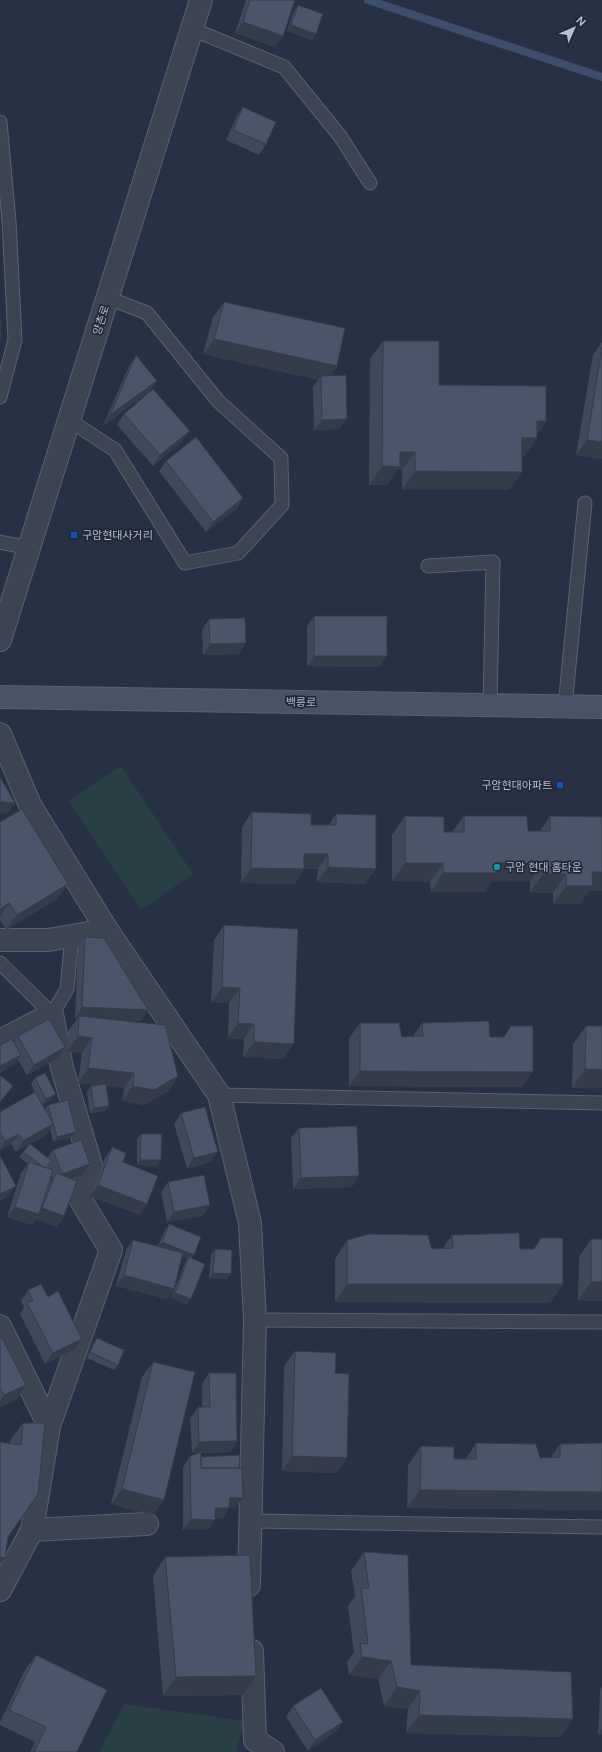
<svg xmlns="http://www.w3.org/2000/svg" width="602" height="1752" viewBox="0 0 602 1752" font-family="'DM Sans','Noto Sans KR',sans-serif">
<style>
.green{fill:#293f44}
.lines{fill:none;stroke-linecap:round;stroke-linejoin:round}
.stream{stroke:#3e4d6b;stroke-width:8}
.lane-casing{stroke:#5a6170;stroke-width:15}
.street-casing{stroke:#5a6170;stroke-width:24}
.secondary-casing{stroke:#5a6170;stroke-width:24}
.lane{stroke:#3c4452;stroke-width:13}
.street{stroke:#3c4452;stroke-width:22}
.secondary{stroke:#4a5265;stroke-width:22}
.wall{fill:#40495a;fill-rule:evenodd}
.shaded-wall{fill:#343c4a}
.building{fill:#4b5569;stroke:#343c4a}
.transit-dot{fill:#1a4fb4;stroke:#202838;stroke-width:1.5}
.culture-dot{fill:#0f9aa8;stroke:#202838;stroke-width:1.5}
.labels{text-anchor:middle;stroke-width:3.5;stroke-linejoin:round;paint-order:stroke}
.street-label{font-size:11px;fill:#b9bfcc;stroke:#202838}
.poi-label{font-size:11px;fill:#b9bfcc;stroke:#202838;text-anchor:start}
</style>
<rect width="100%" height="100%" fill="#273143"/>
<path class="green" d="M121 766 193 874 141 910 69 801Z
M124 1704 245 1721 236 1752H99Z"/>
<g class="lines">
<path class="stream" d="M368 0 602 77"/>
<defs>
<path id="lane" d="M192 29 284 67 340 136 370 183
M0 122 9 221 15 340 0 397
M69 420 115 450 185 563 238 553 282 505 281 458 218 401 147 313 108 298
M0 542 29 548
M428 566 493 562 490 705
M565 706 585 503
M0 963 52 1014 67 989 72 936
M219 1095 602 1103
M255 1320 602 1322
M251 1521 602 1527"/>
<path id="street" d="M0 640 201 0
M0 734 30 805 107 930 219 1095 250 1223 255 1320 249 1585
M0 940H48L107 930
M0 1041 52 1014 62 1068 91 1165 79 1197 111 1250 49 1426
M0 1326 49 1426 32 1530 0 1590
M32 1530 147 1524
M252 1651 255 1740 273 1752"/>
<path id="secondary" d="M0 697 602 707"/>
</defs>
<use href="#lane" class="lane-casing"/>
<use href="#street" class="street-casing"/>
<use href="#secondary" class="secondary-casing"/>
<use href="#lane" class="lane"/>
<use href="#street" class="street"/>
<use href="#secondary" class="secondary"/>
</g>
<path class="wall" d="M246 0H295L283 36 275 47 235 33Z
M298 5 316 34 312 40 287 31 294 11Z
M243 107 266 144 259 155 226 140 236 118Z
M224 302 337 366 330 376 340 429 314 430 313 387 318 380 203 354 213 317Z
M383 341 439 385 546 421 537 434V438L524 457H522V472L509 490H402V470H397L387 485H369L370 359Z
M602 342V459L576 455 593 355Z
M136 355 157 381 149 392 103 426 129 366Z
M124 414 182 441 153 466 117 425Z
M166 461 243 498 236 509 206 532 159 471Z
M314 616 379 667 307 666V626Z
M209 619 246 643 238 654 203 655 202 630Z
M252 812 311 825H329L336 814 365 884 317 882 318 869H304L294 884 241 883 242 827Z
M405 816 444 832H452L464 816 528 831H540L550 816 589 891 580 904H553V893L530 892V882H492L485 892H431L430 882 392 881V835Z
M0 822 68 884 57 899 6 930 0 920Z
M224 925 283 1059 243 1057 244 1039 228 1038 229 1003 211 1002 214 940Z
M85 937 148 1010 141 1021 103 1019 178 1076 168 1091 144 1105 122 1101 124 1088 107 1086 106 1111 90 1113 87 1092 91 1086 98 1085 78 1083 82 1053 67 1051 68 1031 78 1018H75L78 948Z
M360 1023 402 1037 413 1036 422 1023 490 1037H504L511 1026 522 1087 349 1086V1038Z
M586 1026H602V1088H572L573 1044Z
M18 1036 65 1047 58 1058 27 1075 18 1060 14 1065V1042Z
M35 1078 56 1094 52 1099 42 1105 45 1110 48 1105 72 1137 53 1142 50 1129 46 1135 30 1144 47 1158 53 1150 90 1164 83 1175 72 1179 64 1216 57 1227 36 1219 32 1225 7 1217 21 1173 28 1164 19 1157 29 1144 16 1152 11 1144 0 1151V1112L35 1092 31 1084ZM51 1176 52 1178 49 1183Z
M181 1113 211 1162 187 1169 174 1124Z
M299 1128 352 1187 293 1189 291 1138Z
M141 1134 158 1166 137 1165V1139Z
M112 1147 123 1162 140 1215 90 1196 105 1158Z
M168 1182 210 1205 202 1216 167 1222 161 1192Z
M169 1224 194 1255 191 1258 187 1305 171 1298 185 1263 187 1259 182 1257 174 1289 167 1299 116 1286 126 1250 133 1240 158 1246 165 1230Z
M452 1235 520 1249H533L541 1238 550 1303 335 1302V1259L347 1240 432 1249 443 1248Z
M591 1239H602V1301L578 1300 579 1257Z
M215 1249 227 1279H209L211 1255Z
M28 1290 75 1349 45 1364 20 1314 24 1307 21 1301Z
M0 1334 26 1385 16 1400 0 1407Z
M97 1338 118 1365 114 1370 87 1358 93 1343Z
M295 1351 335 1373 347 1458 336 1473 282 1471 284 1366Z
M153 1362V1515L111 1504 142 1377Z
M209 1373 237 1441 230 1452 201 1453V1457L239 1468 243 1498 235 1508H229L222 1519H215L208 1530H183V1467L190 1456 200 1453H192L190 1418 198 1407H202V1384Z
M23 1423H45L8 1537 5 1558 0 1564V1442L10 1444V1441Z
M476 1443 540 1458 551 1457 560 1444 602 1443V1510L407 1508 408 1465 421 1446 454 1459H466Z
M364 1552 411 1665 573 1719 560 1737 406 1733 408 1709 384 1706 378 1679 349 1675 347 1662 354 1653 348 1606 355 1596 351 1571Z
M165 1557 256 1676 243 1695 163 1696 153 1576Z
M36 1655 77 1752H30L35 1742 0 1725V1722L25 1670Z
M602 1687V1735H598L600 1690Z
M293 1706 343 1722 335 1732 308 1751 286 1717Z"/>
<path class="shaded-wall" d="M243 22 283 36 275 47 235 33Z
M291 25 316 34 312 40 287 31Z
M214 339 337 366 327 381 321 376 318 380 203 354Z
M157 381 149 392 103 426 110 415Z
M347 419 340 429 314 430 322 420Z
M537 421H546L534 438H537L524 457H509L522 438Z
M190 431 182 441 153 466 160 455Z
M587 440 602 442V459L576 455Z
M400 452H415L402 470H397L387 485H369L382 466Z
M415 471 522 472 509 490H402Z
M243 498 236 509 206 532 213 522Z
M246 643 238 654 203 655 210 644Z
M314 656H387L379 667 307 666Z
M0 802 15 803 7 814 0 813Z
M304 854H328L318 869H304L294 884 241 883 251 868Z
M405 863H443L430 882 392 881Z
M498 863 542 864 530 882H492L485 892H431L443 873Z
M328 867 376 869 365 884 317 882Z
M592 872H602V891H589L580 904H553L566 886Z
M543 874H566L553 893 530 892Z
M68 884 57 899 6 930 17 915Z
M9 903 0 917V909Z
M222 987 240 988 229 1003 211 1002Z
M82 1007 148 1010 141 1021 78 1018 79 1016 78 1018H75Z
M238 1023 254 1024 244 1039 228 1038Z
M78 1036 92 1038 82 1053 67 1051Z
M254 1042 294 1044 283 1059 243 1057Z
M65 1047 58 1058 27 1075 34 1065Z
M21 1055 14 1065 0 1073V1066Z
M88 1068 134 1073 124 1088 78 1083Z
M585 1069 602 1070V1088H572Z
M360 1071 533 1072 522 1087 349 1086Z
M178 1076 168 1091 144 1105 122 1101 133 1086Z
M13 1086 5 1097 0 1103V1102Z
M56 1094 52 1099 42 1105 46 1099Z
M109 1106 106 1111 90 1113 94 1108Z
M53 1124 46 1135 16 1152 23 1141Z
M76 1132 72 1137 53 1142 57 1137Z
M19 1134 11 1144 0 1151V1149L5 1141Z
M218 1152 211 1162 187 1169 194 1158Z
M140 1160H161L158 1166 137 1165Z
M90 1164 83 1175 54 1185 62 1174Z
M359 1176 352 1187 293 1189 301 1178Z
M98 1185 147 1204 140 1215 90 1196Z
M16 1186 9 1196 0 1201V1194Z
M210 1205 202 1216 167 1222 174 1212Z
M15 1207 38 1214 42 1208 64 1216 57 1227 36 1219 32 1225 7 1217Z
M162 1242 194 1255 190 1260 189 1257 187 1259 158 1247Z
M213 1273 231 1274 227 1279H209Z
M124 1275 174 1289 167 1299 116 1286Z
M591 1282H602V1301L578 1300Z
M347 1284H563L550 1303 335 1302Z
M175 1293 191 1299 187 1305 171 1298Z
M82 1339 75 1349 45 1364 53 1353Z
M26 1385 16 1400 0 1407V1401L4 1395Z
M237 1441 230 1452 192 1453 199 1442Z
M292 1456 347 1458 336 1473 282 1471Z
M122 1489 164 1500 153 1515 111 1504Z
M420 1490 602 1492V1510L407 1508Z
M230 1498H243L235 1508H229L222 1519H208L215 1508Z
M191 1519 215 1520 208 1530H183Z
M0 1557 5 1558 0 1564Z
M362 1657 391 1661 378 1679 349 1675Z
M256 1676 243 1695 163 1696 176 1677Z
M397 1687 420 1691 408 1709 384 1706Z
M419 1715 573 1719 560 1737 406 1733Z
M343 1722 335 1732 308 1751 315 1740Z
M602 1729V1735H598Z"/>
<path class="building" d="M250 0H295L283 36 243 22Z
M298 5 323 14 316 34 291 25Z
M243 107 276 122 266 144 233 130Z
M224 302 345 328 337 366 214 339Z
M0 320H1L0 339Z
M383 341H439V385L546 386V421H537V438H522V472L415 471V452H400V467L382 466Z
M602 347V442L587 440Z
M136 355 157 381 110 415Z
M346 375 347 419 322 420 321 376Z
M153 389 190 431 160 455 124 414Z
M196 437 243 498 213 522 166 461Z
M314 616H387V656H314Z
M245 618 246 643 210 644 209 619Z
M0 777 15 803 0 802Z
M22 809 68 884 17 915 9 903 0 909V822Z
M252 812 311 814V825H336V814L376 815V869L328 867V854H304V869L251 868Z
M405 816 444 817V832H464V816H527L528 831H550V816L602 817V872H592L593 886H566V874H543L542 864 498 863V873H443V863H405Z
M224 925 298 929 294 1044 254 1042V1024L238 1023 240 988 222 987Z
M85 937 104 938 148 1010 82 1007Z
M79 1016 165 1025 178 1076 154 1090 133 1086 134 1073 88 1068 92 1038 78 1036Z
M49 1019 65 1047 34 1065 18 1036Z
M489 1021 490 1037H504L511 1026H533V1072L360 1071V1023H399L402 1037 423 1036 422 1023Z
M586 1026H602V1070L585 1069Z
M12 1039 21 1055 0 1066V1045Z
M45 1073 56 1094 46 1099 35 1078Z
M0 1075 13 1086 0 1102Z
M106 1084 109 1106 94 1108 91 1086Z
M35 1092 53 1124 23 1141 19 1134 5 1141 0 1132V1112Z
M68 1100 76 1132 57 1137 48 1105Z
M205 1107 218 1152 194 1158 181 1113Z
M357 1126 359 1176 301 1178 299 1128Z
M141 1134H162L161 1160H140Z
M81 1140 90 1164 62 1174 53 1150Z
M30 1144 52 1161 46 1168 42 1166 23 1152Z
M112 1147 126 1153 123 1162 158 1176 147 1204 98 1185Z
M0 1155 16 1186 0 1194Z
M29 1162 53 1170 39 1214 15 1207Z
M56 1173 77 1181 64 1216 42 1208Z
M204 1175 210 1205 174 1212 168 1182Z
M169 1224 201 1237 194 1255 162 1242Z
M519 1233 520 1249H534L541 1238H563V1284H347V1240L369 1234 428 1235 432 1249 453 1248 452 1235Z
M591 1239H602V1282H591Z
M133 1240 183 1253 174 1289 124 1275Z
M215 1249 232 1250 231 1274 213 1273Z
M189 1257 205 1264 191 1299 175 1293Z
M41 1284 48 1297 58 1291 82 1339 53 1353 27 1303 33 1300 28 1290Z
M0 1334 26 1385 4 1395 0 1388Z
M97 1338 124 1350 118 1365 90 1352Z
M295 1351 336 1353 335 1373 349 1374 347 1458 292 1456Z
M153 1362 195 1372 164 1500 122 1489Z
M209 1373H236L237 1441 199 1442 198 1407H210Z
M23 1423H45L38 1494 8 1537 5 1558 0 1557V1442L21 1445Z
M476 1443 536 1444 540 1458 560 1457V1444L602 1443V1492L420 1490 421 1446 454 1447V1459H476Z
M201 1452V1468H242L243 1498H230L229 1508H215V1520L191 1519 190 1456Z
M240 1455 239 1468H201V1457Z
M364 1552 408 1555 411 1665 571 1672 573 1719 419 1715 420 1691 397 1687 391 1661 362 1657 360 1644 368 1643 361 1588H369Z
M250 1555 256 1676 176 1677 165 1557Z
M36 1655 107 1690 77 1752H34L46 1727 9 1710Z
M321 1688 343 1722 315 1740 293 1706Z"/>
<g class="transit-dot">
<rect x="70" y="531" width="8" height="8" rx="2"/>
<rect x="556" y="781" width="8" height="8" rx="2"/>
</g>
<circle class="culture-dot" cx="497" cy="867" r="4"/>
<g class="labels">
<g class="street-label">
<text transform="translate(101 320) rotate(-72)" y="4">양촌로</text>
<text transform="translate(301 702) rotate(1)" y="4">백릉로</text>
</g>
<g class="poi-label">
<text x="82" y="539">구암현대사거리</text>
<text x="552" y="789" text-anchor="end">구암현대아파트</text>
<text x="505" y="871">구암 현대 홈타운</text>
</g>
</g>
<g transform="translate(574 28) rotate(45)" stroke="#202838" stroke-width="3" paint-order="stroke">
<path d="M0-3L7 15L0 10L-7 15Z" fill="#b9bfcc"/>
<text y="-6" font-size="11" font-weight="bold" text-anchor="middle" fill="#b9bfcc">N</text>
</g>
</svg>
